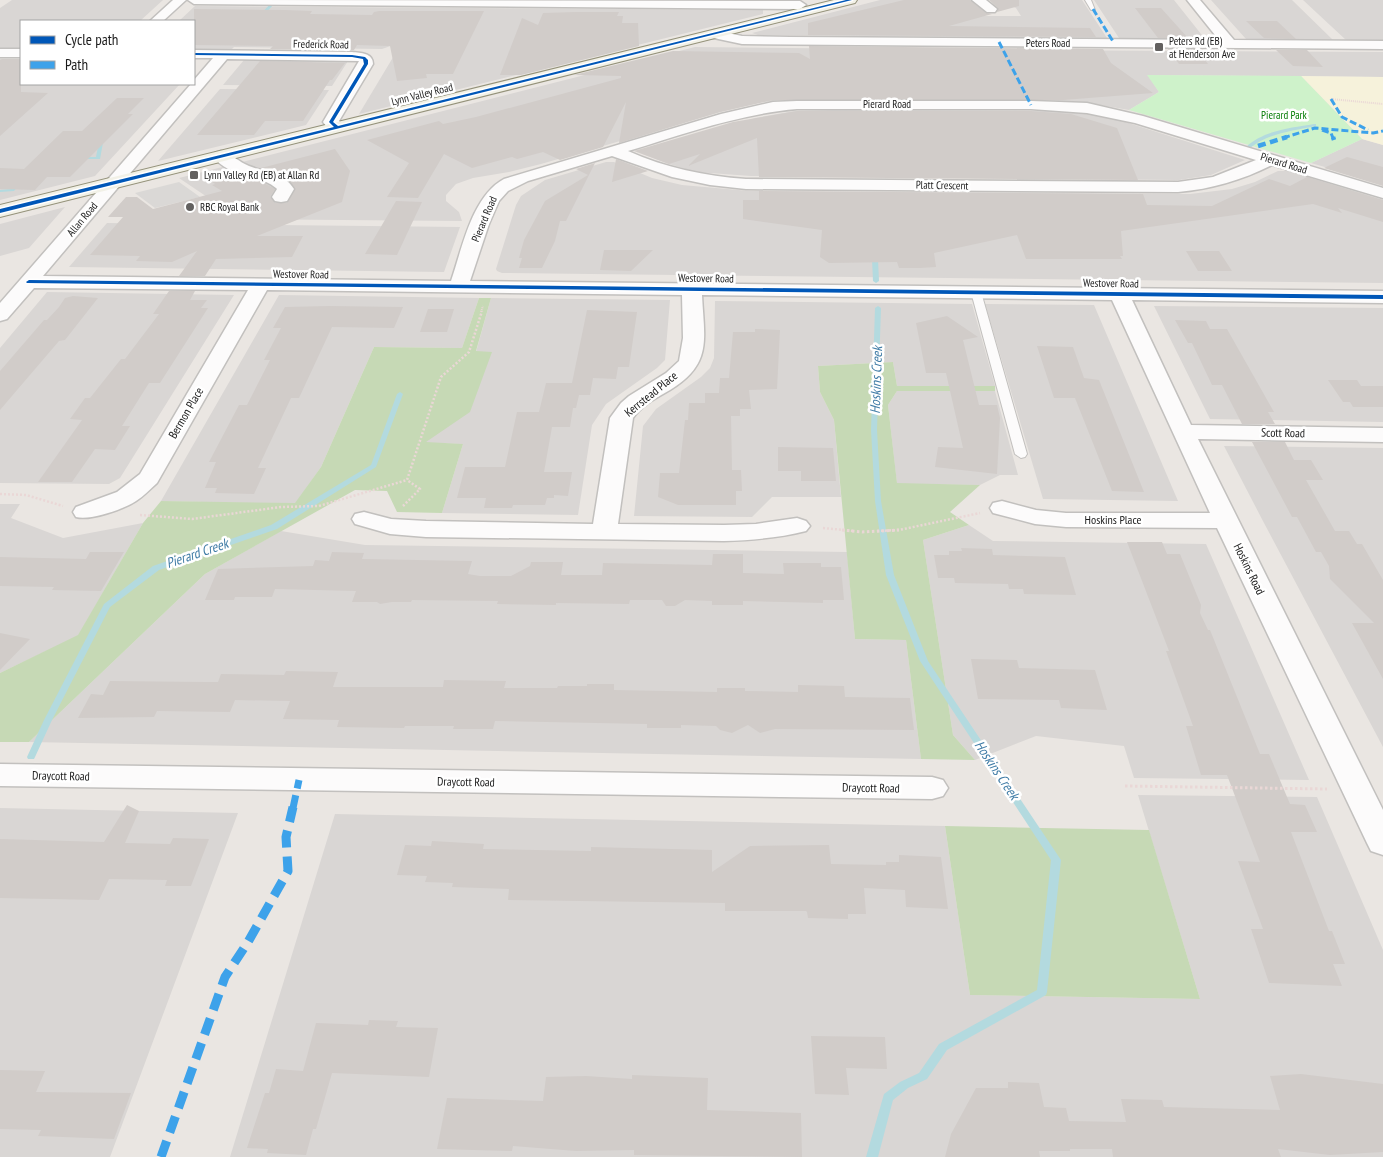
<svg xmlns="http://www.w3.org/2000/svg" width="1383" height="1157" viewBox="0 0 1383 1157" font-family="'PT Sans Narrow',sans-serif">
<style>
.residential{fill:#d9d6d4}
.education{fill:#f6f2db}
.forest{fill:#c6d9b5}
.park{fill:#cef2ca}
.parking{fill:#dad8d6}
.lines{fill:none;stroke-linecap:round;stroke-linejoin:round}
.stream{fill:#b3dadf;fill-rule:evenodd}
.building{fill:#d1ccc9}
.lane-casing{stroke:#c2c0be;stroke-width:2}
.street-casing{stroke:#c2c0be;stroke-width:3}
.secondary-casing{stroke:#94927a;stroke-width:2}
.path-far2{stroke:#ead7d6;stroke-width:2;stroke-dasharray:1 1;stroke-linecap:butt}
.path-far1{stroke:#ead7d6;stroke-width:2.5;stroke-dasharray:2 2;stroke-linecap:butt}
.path{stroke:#ead7d6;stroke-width:3;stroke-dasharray:2.5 2.5;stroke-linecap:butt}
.lane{fill:#fcfbfb;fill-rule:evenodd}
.street{fill:#fcfbfb;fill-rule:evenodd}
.secondary{fill:#f2f1e7;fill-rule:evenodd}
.quiet-far3{stroke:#3da2ea;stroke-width:3;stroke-dasharray:7 3;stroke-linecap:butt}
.quiet-far2{stroke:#3da2ea;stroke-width:4.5;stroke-dasharray:8 4.5;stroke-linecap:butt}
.quiet-far1{stroke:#3da2ea;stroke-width:7;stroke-dasharray:13 7;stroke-linecap:butt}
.quiet{stroke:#3da2ea;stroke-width:9;stroke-dasharray:17 9;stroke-linecap:butt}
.cycleway-casing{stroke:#fff;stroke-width:3}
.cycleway{fill:#0057b8;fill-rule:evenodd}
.poi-dot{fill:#636160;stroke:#fff;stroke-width:2}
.labels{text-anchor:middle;stroke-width:5;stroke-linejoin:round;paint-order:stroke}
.far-poi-label{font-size:11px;fill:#1a1a1a;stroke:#fff;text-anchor:start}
.far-street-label{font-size:11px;fill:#1a1a1a;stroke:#fff}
.far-park-label{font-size:11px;fill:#057c05;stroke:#fff}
.street-label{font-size:12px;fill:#1a1a1a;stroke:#fff}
.water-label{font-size:14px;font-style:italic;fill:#407ca6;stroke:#fff}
</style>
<rect width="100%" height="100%" fill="#eae6e2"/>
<path class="residential" d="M12 0H163L140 21H21V49H0V8Z
M880 0H961L972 16H1021L1016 8 999 0H1082L1107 38 758 35 752 33Z
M1094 0H1174L1205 39 1119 38Z
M1211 0H1292L1333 40 1246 39Z
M1303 0H1383V40H1346Z
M195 6 763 10V14L359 114 398 49 399 43 382 49 234 47 231 50H194V21H179Z
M695 47 995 50 794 99 762 102 720 112 541 164 509 172 473 178 456 184 446 195V201L459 212 462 221 215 219 222 207 179 178Z
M1011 50 1383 52V77L1148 75 1159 92 1129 110 1084 102 1035 100Z
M0 59H21V84H180L95 176 0 200Z
M244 60 348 61 332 86 223 85Z
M220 89 329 90 306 125 158 161Z
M832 110 1051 111 1090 114 1119 120 1245 160 1211 175 1179 180 751 176 696 172 666 163 643 154 755 118 794 111Z
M1362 139 1383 145V184L1311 163Z
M606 162H614L652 178 682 185 750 191 1190 194 1232 189 1255 182 1278 171H1287L1383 200V283L591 274 502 273 497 271 496 269 516 205 521 196 545 180Z
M65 207 29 248 0 256V224Z
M107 223 460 227 444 272 69 267Z
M47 292 234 295 120 478 109 484 0 483V348Z
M279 295 479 298 462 348 374 347 321 467 295 504 161 501Z
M491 298 670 300 665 360 657 368 606 404 592 425 578 515 442 513 463 444 424 443 491 352H476Z
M715 301 972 304 995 386H897L893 362 818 366 820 392 834 420 841 497H772L752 517 634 516 643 426 656 409 701 377 710 368 714 358Z
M985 304 1094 305 1178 501 1043 499Z
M1154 306 1383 308V422L1210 419Z
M897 391H995L1018 475H1000L980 485 897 484 888 405Z
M1224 446 1383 448V747L1264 523Z
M0 504H20L11 518 63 538 143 523 78 636 0 673Z
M969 525 993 541 1206 544 1309 780 1134 778 1124 746 1036 736 975 760 953 735 923 540Z
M281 531 365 545 847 552 855 639 906 640 921 759 29 742 205 574Z
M1138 795 1317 797 1383 950V1157H230L335 814 945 826 970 995 1200 999Z
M0 808 238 813 110 1157H0Z"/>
<path class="education" d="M1301 76 1383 77V145L1362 139Z"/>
<path class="forest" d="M479 298H491L476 351 492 352 470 412 426 442 463 444 442 513 397 512 387 491 355 490 205 574 29 742H0V673L78 635 143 523 161 501 295 503 321 467 374 347 462 348Z
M893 362 897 386H995V391H897L888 405 897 483 980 485 950 512 969 525 923 540 953 735 975 760 921 759 906 640 855 639 834 420 820 392 818 366Z
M945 826 1149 830 1200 999 970 995Z"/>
<path class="park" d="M1147 75 1301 76 1362 139 1311 163 1129 110 1159 92Z"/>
<path class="parking" d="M179 182 200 197 155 208 135 193Z"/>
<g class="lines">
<path class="stream" d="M271 3 274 4 261 18H259V16Z
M1314 124H1316V126C1292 131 1269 133 1250 148L1246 147C1264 130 1291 128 1314 124Z
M100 136 104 137 100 159H79V158L81 157H96Z
M17 182 21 183 14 191 0 192V190L11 189Z
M878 251 881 253 878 259 879 281 876 283 873 281 872 259 876 252Z
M878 306 881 308 877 430 881 501 894 575 928 661 1061 860 1047 992 1046 995 947 1050 927 1079 908 1088 893 1100 878 1157H866L884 1094 900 1082 919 1073 939 1044 1037 990 1051 860 920 661 886 575 875 501 871 430 875 308Z
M400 392 403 394 376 467 277 529 159 570 110 607 52 720 35 757 34 759H28L27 757 44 720 104 604 153 566 271 525 371 465 397 394Z"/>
</g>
<path class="building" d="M904 0H970L986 13 992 14 949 26 1090 28 1096 37 808 35V23Z
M989 0H1019V6L997 12 998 8Z
M1135 8H1161L1188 38H1158Z
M194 9 285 10 312 11 310 14 372 15 374 12 379 11H484L453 74H426L427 78 397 81 390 46 357 45 354 50 270 49 273 46 194 45Z
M576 12H619L617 16H623L622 23H638L639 46 521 75H500L522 18 538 25 543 13Z
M1246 21H1277L1296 39 1264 38Z
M809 46 1103 49 1111 63 1153 93 1063 100H773L720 112 619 143 626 102 603 147 560 160 543 152 517 159 512 157 472 168 444 154 418 198 387 197 409 163 367 140 439 121 443 124 476 117 621 78V76L574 75 673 51 799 53 810 59Z
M1168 49H1197L1208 64H1179Z
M1276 50H1307L1323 67 1293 66Z
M2 59H21V92L48 93 0 136V60Z
M260 61 345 63 332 80H330L303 121H265L254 135H197Z
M117 98H144L128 114H133L70 177H47L35 190 0 189V168L24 169 63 131H82Z
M797 111H1031L1071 114 1117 128 1138 180 759 177 757 138 688 166 700 154 669 164 634 151 733 122Z
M335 149 350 171 342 202 257 236H303L292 257 216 259 205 276H179L197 251 172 262 136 261 140 256 90 255 123 217H108L126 197H137L153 209 222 191 212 185 215 184 211 181 237 174 260 181 275 189 270 197 275 203H287L295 188 281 174 261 168Z
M1347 157 1383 167V186L1324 168Z
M616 159 648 171 612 182Z
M595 163 566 221H560L555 241 542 268H519L522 258H519L524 240 545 201 588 175 576 169Z
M1307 177 1383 200V222L1338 208 1342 213 1313 204 1121 231 1123 256H1120L1122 259H1026L1017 235 934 253 936 267 920 268H899L897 262 829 263 820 257 822 230 743 219V200H759V191L1143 194 1147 205 1212 206 1269 179 1290 186Z
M396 201 422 202 397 255 365 254Z
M604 250H653L631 271 600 270Z
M1186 251H1219L1232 271H1198Z
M169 291H195L190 300H207L201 308H208L160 383H149L122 426H130L115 450 95 449 72 482H38L82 420 70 419 85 398H90L121 359H125L159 314H153Z
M73 296 98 298 65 340 59 341 0 410V371L44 320H47L59 307 65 298Z
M330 306 403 307 394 328 332 327 299 398H291L258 468H266L254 494 215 493 217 488H205L216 462H209L239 405H247L270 360H264L281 328H273L285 307Z
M428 309H454L447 332H420Z
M587 310 637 312 629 367H618L616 379 593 378 590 395H579L576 408H573L570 427H552L544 472H572L568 496 554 495V498H547L545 505H513L512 508H484L486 498H457L465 467H505L517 412H539L546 383H572Z
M947 316 978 337 963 340 979 405H997L1000 418 997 474 935 467 938 447 963 448 946 373H926L916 323Z
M1175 320 1206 321 1210 329H1227L1274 412H1268L1275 424H1242L1222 385H1212L1192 343H1188Z
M755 329 780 330 777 389 749 390 751 409H740V416H731L732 470H741L742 491H736V505H678L658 497 660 473H679L685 420H688L689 403H705V393H719L720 378H729L733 332H755Z
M1037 346 1073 347 1084 378 1099 380 1144 492 1112 491 1075 398H1054Z
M1328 380H1357L1361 386H1383V407H1353L1350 402H1343Z
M1252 442H1285L1294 460H1311L1323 480H1306L1335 531H1349L1357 544H1362L1383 580V679L1352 623H1374L1330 579 1329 566 1321 552H1316L1297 517H1292Z
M778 447 833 448 836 481H801V471H778Z
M1127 542H1162L1167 554H1180L1201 605 1200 613 1208 630H1210L1260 754H1269L1290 804 1305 805 1317 832H1291L1329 931H1332L1345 964H1333L1342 986 1269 983 1251 929H1263L1238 861 1260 862 1227 775H1201L1186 726H1193L1166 651H1169Z
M961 548 992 549 993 555 1065 557 1076 595 1024 594 1023 589H1009L1008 584 955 583 954 578H938L934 555H949V551H962Z
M90 552H124L101 591 52 590 54 587 0 586V557L86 559Z
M332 552 364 553 362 559 472 561 468 574 480 576H511L530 566 531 562H563L561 575H602L603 563 712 565 713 554H743V573L784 574 783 563H821V567H841L844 600H823V603L743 601V605H712V601L685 600 675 606H666L662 600H630L629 604 556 603V605L497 604 498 601 412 600 411 602H392L380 604 377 602H352L356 591 275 589 272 597H235L234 600H205L218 569 313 566 315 560 329 561Z
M0 633 30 639 0 670Z
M971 659 1017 660 1019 668 1095 670 1107 710 1061 708 1059 700 978 699Z
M286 671 338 672 333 687H443L444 680 506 681 504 688H557L558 686H587V684H614V690L717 692V688H745V691L798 692V685L844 686 845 697 910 698 914 730 775 729 760 733 748 725 732 733 720 730 716 726 681 725V728H647V724L495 721 493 729H453L454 726H405L404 728 337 727 339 720 283 719 290 701 235 700 230 712 157 711 154 717 78 718 91 694 103 695 110 681 204 682H218L221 674 284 675Z
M127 805 139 811 125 843 170 844 173 838 209 839 191 886H165L167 880 109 879 99 900 0 898V839L104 842Z
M432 841 484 844 483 849 591 851V847L712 850V872L750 846 829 845 831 864 886 865V862H899V855L941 857 948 909 906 907 905 890 864 888 866 914H848V919L808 918 807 912 806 911H725V903L508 900 509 889 452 887 453 883 425 882 427 876 397 875 405 845 431 846Z
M369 1020 398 1021 396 1027 438 1028 429 1077 332 1073 316 1129H313L306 1155 267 1153 268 1149 247 1148 265 1093H269L276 1069 303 1071 316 1023 368 1025Z
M811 1036 885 1037 887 1069 846 1068 849 1095 815 1094Z
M0 1070 45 1071 36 1092 131 1093 114 1139 38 1136 41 1130 0 1129Z
M1301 1074 1383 1084V1152L1330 1155 1278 1149 1281 1157H1113L1112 1149H1070V1151H1039L1040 1157H945L951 1134 976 1088H1008V1082L1039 1083 1044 1107 1066 1108 1069 1121 1126 1122 1121 1099 1162 1100 1164 1107 1280 1110 1270 1076Z
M632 1075 708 1078 707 1110 801 1113 802 1157 634 1155V1150L576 1151 513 1146 512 1151 437 1149 447 1098 543 1101 546 1077 586 1076 632 1079Z"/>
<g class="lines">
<defs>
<path id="lane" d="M1085 0H1091L1095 10H1091Z
M976 289 981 292 1027 454 1025 457 1021 458 1015 454 971 292Z"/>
<path id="street" d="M173 0H186L163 21H150Z
M188 0 800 1 806 5 800 9 194 4Z
M972 0H986L997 9 995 12H987Z
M1187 0H1200L1234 40 1383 41V49L742 44 709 37 707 34 714 30 742 36 790 37 1219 40Z
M0 49H21V57H0Z
M194 50 352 52C361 53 373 53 373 64L339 121 345 127 342 130C334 132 328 129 323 122L359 61 227 59 43 276 451 281C462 249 472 196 504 179L721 114 773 102 797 101H1031L1087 103 1143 116 1383 188V198L1272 165C1242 180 1212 189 1178 192L746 189 710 185 672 177 612 156 528 181 508 191 499 201 489 224 470 281 1383 291V303L1132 300 1191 425 1383 428V442L1198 439 1383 810V855L1371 851 1367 843 1217 528 1066 527 1035 524 993 513 990 508 993 503 1002 501 1036 510 1066 513H1210L1112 300 702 295C704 339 713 364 670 390 656 398 642 405 633 418L618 524 724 525 756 524 797 518 806 521 810 526 806 531C779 538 752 540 724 541L426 537 390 534 355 524 352 519 355 514 364 512 391 519 426 521 593 524 610 418 621 403 629 396 666 373 679 361 683 338 682 295 267 290 157 483C150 489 144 496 136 501 124 509 90 521 76 517L73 512 76 507 117 492 140 474 248 290 34 288 7 319 0 321V303L191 84H194V80L213 58H194ZM797 109H1031L1087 113 1135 123 1256 160 1213 177 1178 182 746 179C705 176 666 168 628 151 684 134 739 114 797 109Z
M221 151C232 154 239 162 249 166 267 173 283 172 294 189L287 201 281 202 275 201 272 197 277 189 276 188C258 173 227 177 213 156L215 153Z
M0 764 932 777 943 780 948 788 943 796 932 799 0 786Z"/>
<path id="secondary" d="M834 0H857L855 3 0 217V205Z"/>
</defs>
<use href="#lane" class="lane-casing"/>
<use href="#street" class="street-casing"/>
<use href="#secondary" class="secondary-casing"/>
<path class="path-far2" d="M1331 99 1383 104
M481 312 483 306"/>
<path class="path-far1" d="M0 494 26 495 63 506
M403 506 420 489 407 480
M140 515 192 519 281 507 319 506 407 480 441 377 469 352 482 311
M823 528 854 531
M877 531 899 530 980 513"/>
<path class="path" d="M842 530 862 532 899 530
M1125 786 1327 789"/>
<use href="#lane" class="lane"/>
<use href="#street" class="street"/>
<use href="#secondary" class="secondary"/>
<path class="quiet-far3" d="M1093 9 1114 43
M999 42 1031 105
M1331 99 1342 117 1368 130
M1322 130 1331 133 1333 138
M1283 138 1315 128 1373 133 1383 131"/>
<path class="quiet-far2" d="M1333 137 1334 140
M1258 146 1287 137"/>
<path class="quiet-far1" d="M293 808 299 780"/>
<path class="quiet" d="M161 1157 225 977 248 942 288 871 286 837 293 807"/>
<defs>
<path id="cycleway" d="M846 0H852L0 213V209L334 127 329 122 364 64 363 59 352 57 194 55V53L352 55 365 57 368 60V64L333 122 338 126Z
M29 280 1383 295V299L27 283 26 282Z"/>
</defs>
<use href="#cycleway" class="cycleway-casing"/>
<use href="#cycleway" class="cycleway"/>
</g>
<g class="poi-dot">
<rect x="1154" y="42" width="10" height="10" rx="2.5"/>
<rect x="189" y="170" width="10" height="10" rx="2.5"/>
<circle cx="190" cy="207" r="5"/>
</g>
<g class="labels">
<g class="far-poi-label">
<text x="1169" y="45">Peters Rd (EB)<tspan x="1169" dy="13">at Henderson Ave</tspan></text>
<text x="204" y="179">Lynn Valley Rd (EB) at Allan Rd</text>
<text x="200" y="211">RBC Royal Bank</text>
</g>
<g class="far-street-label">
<text x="1048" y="47">Peters Road</text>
<text transform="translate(321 44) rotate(1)" y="4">Frederick Road</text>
<text transform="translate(422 94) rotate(-14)" y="4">Lynn Valley Road</text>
<text x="887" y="108">Pierard Road</text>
<text transform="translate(1284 163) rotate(17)" y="4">Pierard Road</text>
<text transform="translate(942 185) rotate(1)" y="4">Platt Crescent</text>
<text transform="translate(82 219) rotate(-50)" y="4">Allan Road</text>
<text transform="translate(484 219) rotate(-67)" y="4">Pierard Road</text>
<text transform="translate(301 274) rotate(1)" y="4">Westover Road</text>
<text transform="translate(706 278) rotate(1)" y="4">Westover Road</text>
<text transform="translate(1111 283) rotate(1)" y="4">Westover Road</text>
</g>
<g class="far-park-label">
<text x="1284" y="119">Pierard Park</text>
</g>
<g class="street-label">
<text transform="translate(651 394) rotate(-39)" y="4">Kerrstead Place</text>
<text transform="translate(186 413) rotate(-60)" y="4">Bermon Place</text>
<text transform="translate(1283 433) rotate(1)" y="4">Scott Road</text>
<text x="1113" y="524">Hoskins Place</text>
<text transform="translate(1249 569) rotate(64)" y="4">Hoskins Road</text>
<text transform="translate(61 776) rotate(1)" y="4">Draycott Road</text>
<text transform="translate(466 782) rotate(1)" y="4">Draycott Road</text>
<text transform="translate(871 788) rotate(1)" y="4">Draycott Road</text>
</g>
<g class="water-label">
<text transform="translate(876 380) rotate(-88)" y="5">Hoskins Creek</text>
<text transform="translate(197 553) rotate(-19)" y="5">Pierard Creek</text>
<text transform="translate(997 770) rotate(56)" y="5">Hoskins Creek</text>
</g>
</g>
<rect x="20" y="20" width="175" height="65" fill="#ffffff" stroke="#a3a3a3"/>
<rect x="30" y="36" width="25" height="8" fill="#0057b8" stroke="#a3a3a3"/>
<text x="65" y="45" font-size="15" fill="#1a1a1a">Cycle path</text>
<rect x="30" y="61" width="25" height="8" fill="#3da2ea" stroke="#a3a3a3"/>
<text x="65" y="70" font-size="15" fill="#1a1a1a">Path</text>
</svg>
